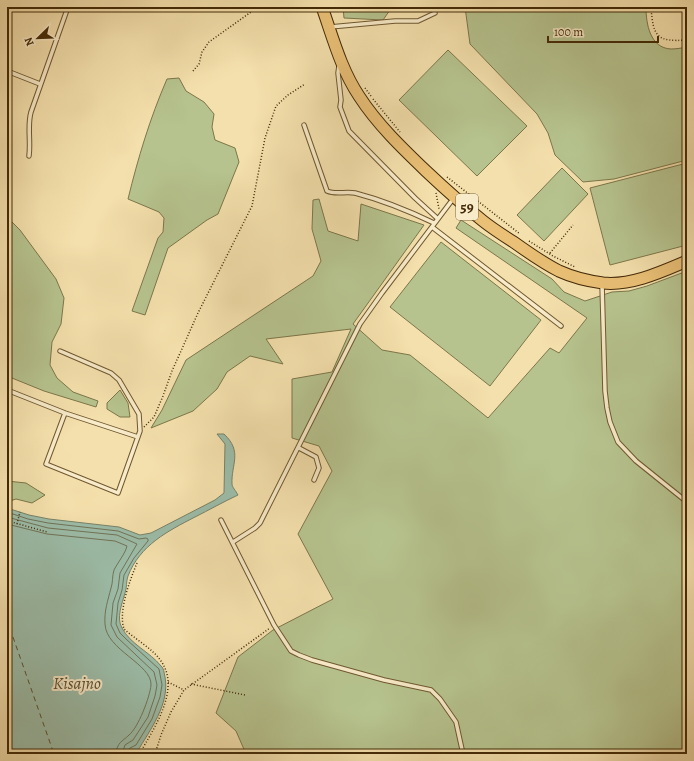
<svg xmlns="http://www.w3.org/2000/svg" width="694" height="761" viewBox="0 0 694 761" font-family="Alegreya,serif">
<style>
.green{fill:#b6c38e;stroke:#7c764a}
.water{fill:#9cbda9;stroke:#788268}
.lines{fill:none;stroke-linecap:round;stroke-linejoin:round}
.shore{stroke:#707458;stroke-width:1}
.ferry{stroke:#594f30;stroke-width:1;stroke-dasharray:5 4;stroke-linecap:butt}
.lane-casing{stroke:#6f5830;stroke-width:5.5}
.primary-casing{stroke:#432a07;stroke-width:13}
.path{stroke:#432a07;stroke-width:1.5;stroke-dasharray:1 2;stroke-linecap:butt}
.lane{stroke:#f8ebc9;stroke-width:3.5}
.primary{stroke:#eac076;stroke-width:11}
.labels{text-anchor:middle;stroke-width:4;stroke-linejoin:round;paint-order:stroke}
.shield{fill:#f8ebc9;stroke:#796441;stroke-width:1}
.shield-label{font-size:15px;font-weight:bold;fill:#432a07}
.water-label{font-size:17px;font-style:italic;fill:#594f30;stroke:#f8ebc9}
</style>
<rect width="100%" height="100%" fill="#f4e0ac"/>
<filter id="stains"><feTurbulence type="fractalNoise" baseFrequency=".005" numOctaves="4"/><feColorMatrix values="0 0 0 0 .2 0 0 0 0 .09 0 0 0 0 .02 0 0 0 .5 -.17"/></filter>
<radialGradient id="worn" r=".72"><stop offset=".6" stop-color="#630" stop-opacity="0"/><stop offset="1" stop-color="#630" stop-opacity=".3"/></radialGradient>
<path class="green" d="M343 7H392L383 20 344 18Z
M465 7H646C646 24 650 48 671 49 676 49 682 48 687 47V160L614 179 583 182 555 155 548 133 537 114 470 44Z
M448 50 527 126 477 176 399 100Z
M179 78 186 91 204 102 214 114 212 127 215 140 235 148 239 162 218 214 207 220 168 248 145 315 132 311 158 238 163 232 164 218 159 212 128 199C138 158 150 118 167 79Z
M687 163V245L610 265 590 188Z
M562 168 588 194 544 241 517 215Z
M319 199 328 231 358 241 361 204 424 225 353 324 382 350 410 355 488 418 550 348 559 353 587 318 456 228 461 220 552 279 564 292 585 301 612 292 629 291 647 286 687 271V754H246L236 731 216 713 238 657 273 630 333 599 298 534 332 471 319 446 292 438V379L332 372 351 329 266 339 283 364 250 356 227 372 217 389 193 411 151 428 162 410 186 360 313 276 321 261 312 229 313 200Z
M7 219H9L20 230 56 279 64 298 61 324 52 342 50 365 57 378 73 392 98 401 96 407 44 391 7 376Z
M441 242 541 320 490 386 390 307Z
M120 390 128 403 130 417H120L107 409V403Z
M7 481 26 483 45 495 32 503 16 499 7 502Z"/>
<path class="water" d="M217 434H224C243 452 231 464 232 484 232 487 236 491 238 495 223 502 209 510 195 517 168 531 140 545 128 576 126 581 127 588 125 593 122 604 116 618 122 628 130 644 150 652 161 666 164 668 164 673 165 677 170 704 150 730 137 752L133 749 131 754H7V508L29 515 49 519 119 527 140 535 151 533 215 500 224 493 225 444Z"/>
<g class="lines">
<path class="shore" d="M7 512 28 519 48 523 118 531 139 539 146 538 148 539V541L134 558 124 575 122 590 118 603 116 624 120 633 126 639 159 669 162 685 160 697 152 719 136 745 130 748 127 754
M7 517 48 528 117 535 137 544 120 573 118 589 113 603 111 625 117 637 154 672 157 685 155 696 148 717 133 740 125 745 122 754
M7 524 47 534 115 541 127 546C125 554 118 562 114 570 112 576 113 583 111 588 108 600 104 611 105 624 106 650 152 664 151 685 150 697 138 728 129 735 122 742 117 742 116 754"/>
<path class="ferry" d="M7 620 54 754"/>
<defs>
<path id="lane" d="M330 27 395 21H418L435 13
M339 66 338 73 341 100 340 107 349 131 415 198 438 219
M7 71 40 84
M304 125 327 191C336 195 345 191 355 193 382 200 409 211 434 223
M29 156C31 141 27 126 31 112L68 7
M432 227 561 326
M602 284 605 391 607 408 610 422 618 442 636 461 687 502
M60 351 111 373 119 380 139 414 140 431 118 493 46 464 65 413
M7 390 65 413 138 437
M299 448 316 457 319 468 314 480
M221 520 274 625 291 651 299 655 312 660 384 680 431 690 440 699 456 722 463 754
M233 542 255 528 260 523 360 324 382 293 453 199"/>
<path id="primary" d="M322 7C333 38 341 69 359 96 377 124 402 148 426 171 444 188 463 205 483 221 493 229 504 236 515 243 529 253 543 263 559 271 572 277 588 281 603 283 631 286 661 272 687 261"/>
</defs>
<use href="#lane" class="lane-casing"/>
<use href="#primary" class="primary-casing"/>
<path class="path" d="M651 7C653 37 657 42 687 40
M193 71 199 64 202 52 209 42 258 7
M365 88 371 96
M373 99 400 132
M447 177 520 234
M436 193 439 209
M529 241 553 256 575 267
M550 253 573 225
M144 427 154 417 163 396 172 371 198 313 252 206 265 138 276 106 288 95 305 84
M8 521 47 532
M17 524 20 512
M137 563C130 580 118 611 124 629 135 639 153 649 161 661 181 689 154 728 140 753
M168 682 184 690
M191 684 245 695
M155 754 161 735 171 712 184 690 270 628"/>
<use href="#lane" class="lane"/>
<use href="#primary" class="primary"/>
</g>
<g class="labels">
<rect class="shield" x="456" y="194" width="22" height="26" rx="3"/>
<g class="shield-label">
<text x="467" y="212">59</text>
</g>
<g class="water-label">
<text x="77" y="689">Kisajno</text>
</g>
</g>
<rect width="694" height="761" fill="none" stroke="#f4e0ac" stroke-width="24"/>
<rect x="8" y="8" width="678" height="745" fill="none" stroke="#432a07" stroke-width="2"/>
<rect x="12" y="12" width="670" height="737" fill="none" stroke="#432a07"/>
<g transform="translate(38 38) rotate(247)" stroke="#f8ebc9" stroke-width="3" paint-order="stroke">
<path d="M0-3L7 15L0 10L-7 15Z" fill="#432a07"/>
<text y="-6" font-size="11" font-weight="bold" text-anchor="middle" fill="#432a07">N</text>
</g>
<path d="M548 36v6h110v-6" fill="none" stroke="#432a07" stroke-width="2"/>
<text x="554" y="36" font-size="12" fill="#432a07" stroke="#f8ebc9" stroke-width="3" paint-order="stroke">100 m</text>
<rect width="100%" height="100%" filter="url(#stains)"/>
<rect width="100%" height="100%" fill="url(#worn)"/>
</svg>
